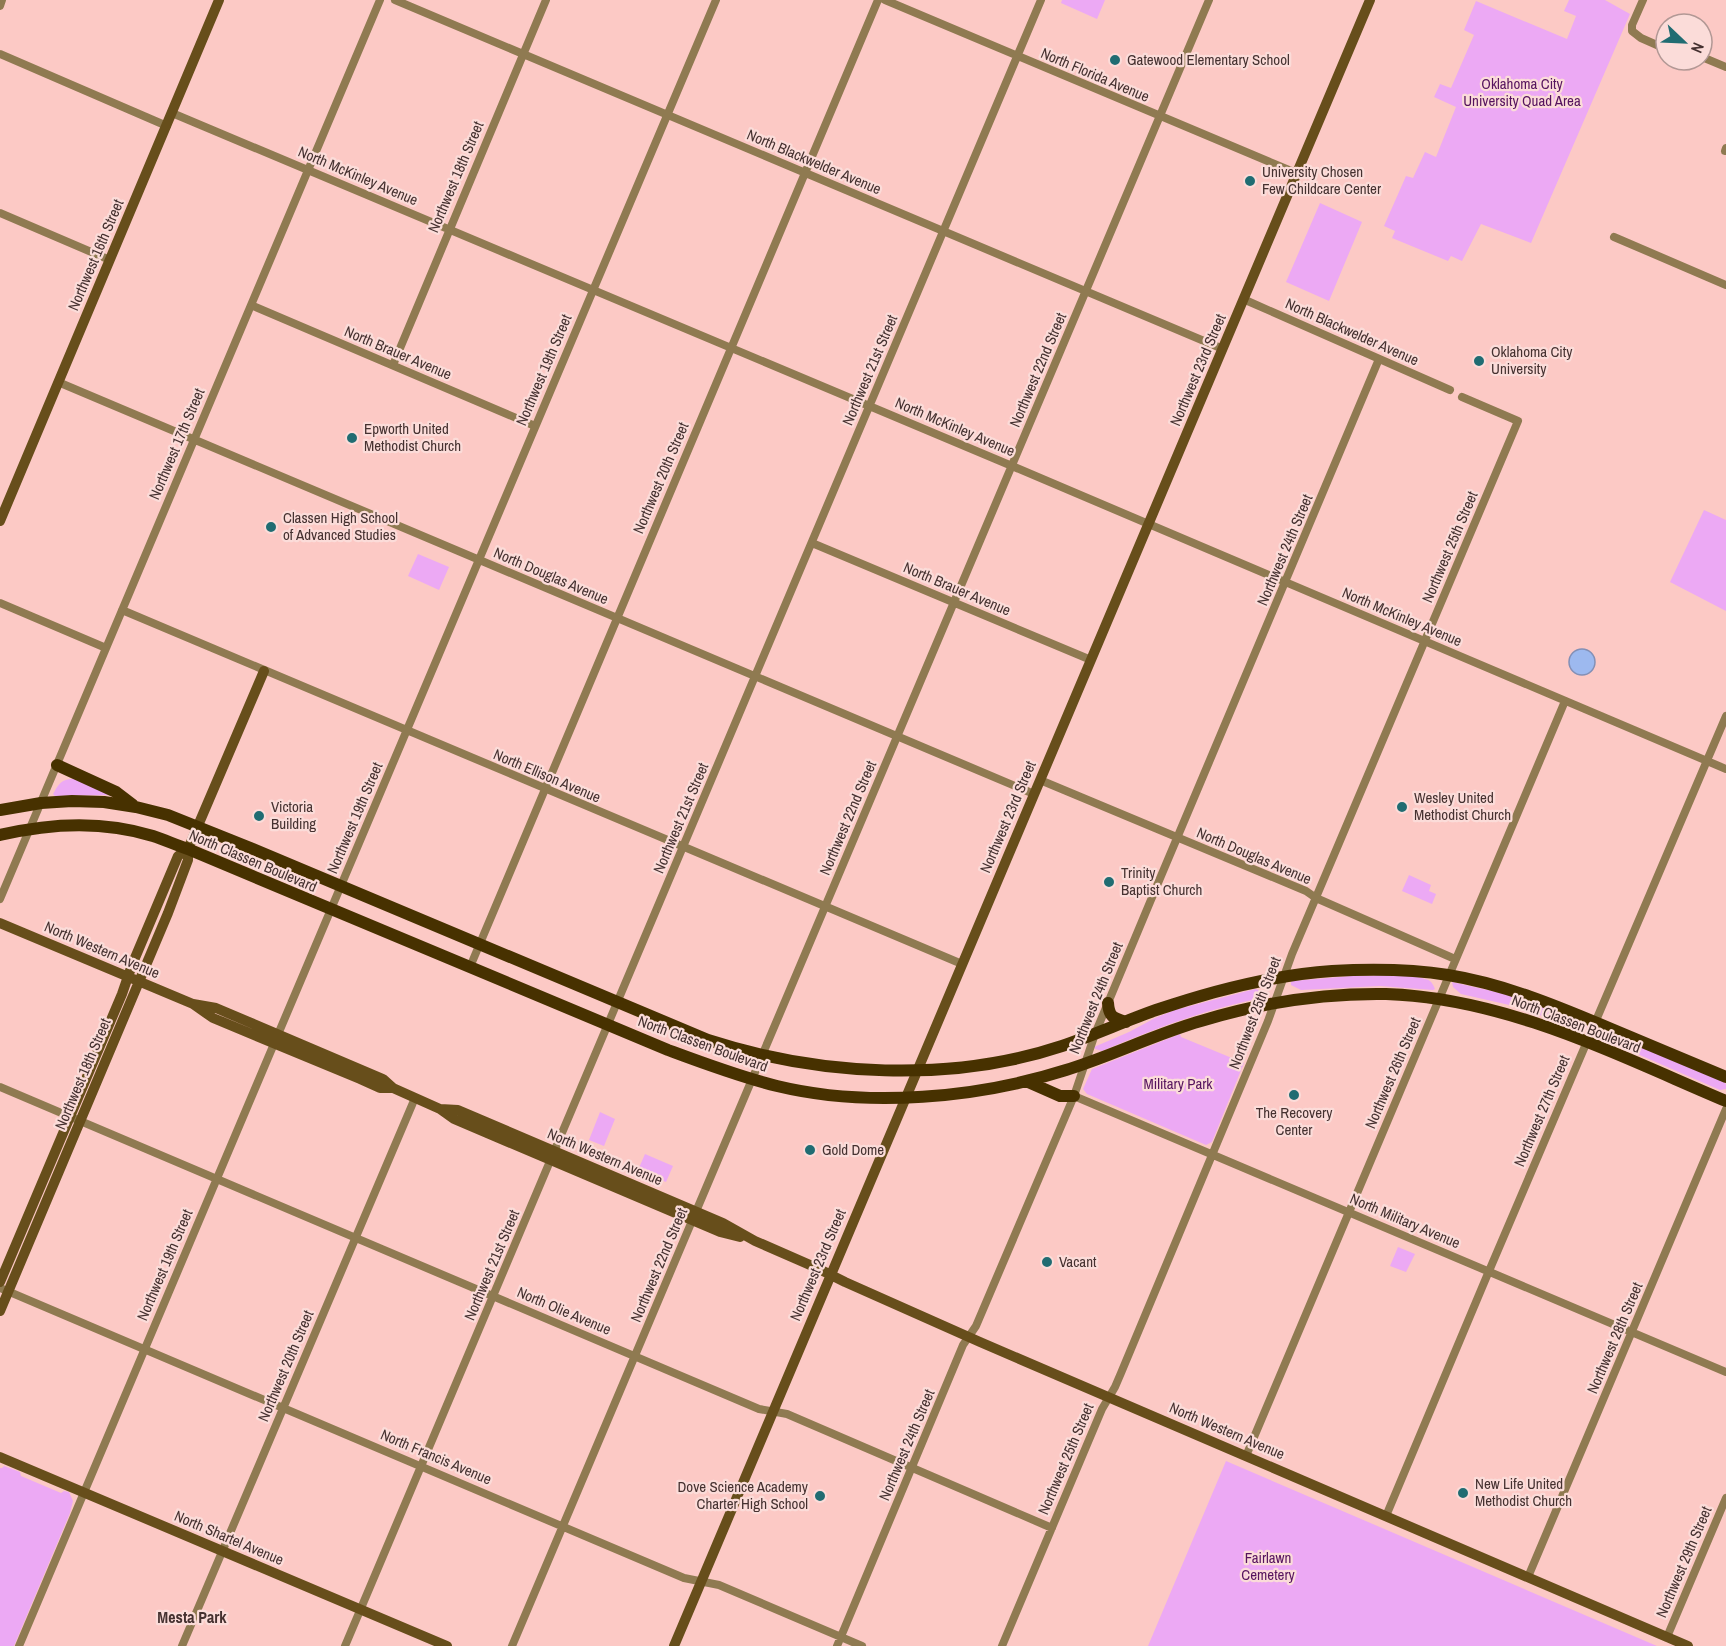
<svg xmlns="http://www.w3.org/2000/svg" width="1726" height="1646" viewBox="0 0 1726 1646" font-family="'Archivo Narrow',sans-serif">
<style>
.green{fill:#eca9f4}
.water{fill:#9db9ef;stroke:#8390b6;stroke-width:1.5}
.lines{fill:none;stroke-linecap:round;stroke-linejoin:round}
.street{stroke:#8f7a51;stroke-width:8}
.secondary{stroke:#674e1b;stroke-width:10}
.primary{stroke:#473100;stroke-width:12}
.poi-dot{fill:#206c72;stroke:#fbdcd9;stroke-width:2}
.labels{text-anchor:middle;stroke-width:4.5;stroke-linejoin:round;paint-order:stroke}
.poi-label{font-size:15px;fill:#453130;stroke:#fbdcd9;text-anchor:start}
.street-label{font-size:15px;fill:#453130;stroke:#fbdcd9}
.park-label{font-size:15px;fill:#56135e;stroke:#fbdcd9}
.neighbourhood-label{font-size:16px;font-weight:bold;fill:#453130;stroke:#fbdcd9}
</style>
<rect width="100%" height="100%" fill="#fcc9c5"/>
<path class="green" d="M1062 0H1105L1097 19 1061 3Z
M1569 0H1605L1630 14 1531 243 1481 224 1462 261 1451 256 1448 261 1392 238 1395 231 1384 226 1406 176 1413 178 1425 152 1436 157 1456 107 1434 97 1440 84 1451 88 1474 35 1464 30 1476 1 1567 39 1576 16 1564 11Z
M1320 203 1362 222 1329 301 1286 282Z
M1704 510 1726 520V611L1670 582Z
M418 554 449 567 439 590 408 576Z
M70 779H75L110 795 55 796 53 794C57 787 60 780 70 779Z
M1409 875 1431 885 1429 891 1436 894 1432 904 1402 891Z
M1351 976C1370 976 1409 973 1425 979 1431 980 1433 984 1435 989L1433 990 1380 986 1301 990 1291 985V982L1293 981Z
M1452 982 1514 996 1585 1024 1587 1027 1584 1030H1580L1518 1007 1461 994 1453 987Z
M1255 989 1264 991 1269 996 1267 997C1209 1008 1156 1028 1102 1051L1095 1049 1094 1047 1129 1032 1155 1018 1175 1010Z
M1602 1031 1724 1082 1726 1084V1089L1720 1090 1603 1039 1599 1034Z
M1180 1034 1181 1037 1244 1063 1212 1142 1206 1145 1087 1094 1083 1089 1092 1069Z
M600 1112 615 1119 604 1146 589 1140Z
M645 1154 673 1166 666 1182 638 1170Z
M1398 1247 1415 1254 1406 1272 1390 1266Z
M1226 1461 1657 1646H1148Z
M4 1466 20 1472 21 1476 61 1493 64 1491 69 1492 73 1501 70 1513 14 1646H0V1468H2Z"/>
<path class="water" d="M1569 662a13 13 0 1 1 26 0a13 13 0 1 1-26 0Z"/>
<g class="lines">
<path class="street" d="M395 0 1223 349
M885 0 1296 173
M1643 0 1632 25V31L1641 38 1666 49
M0 6 2 0
M0 54 167 126
M1702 57 1726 67
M172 113 1012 466 1726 769
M1725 151 1726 148
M0 213 110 260
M1614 237 1726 285
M1243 299 1450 390
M251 305 535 426
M393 365 546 0
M58 382 1034 794
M812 543 1091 660
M0 603 106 648
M122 610 962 964
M1040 780 1306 891 1316 898 1455 959
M0 899 380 0
M470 967 878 0
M0 1087 759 1409 787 1414 1052 1528
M1074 1096 1726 1372
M0 1288 684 1578 719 1585 862 1646
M1246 1456 1565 701
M1386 1516 1489 1271 1726 716
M1528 1577 1726 1109
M1667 1637 1726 1498
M19 1646 716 0
M182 1646 415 1098
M345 1646 1041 0
M512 1646 1209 0
M837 1646 963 1345 976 1326 1074 1096 1095 1034 1153 895 1379 359
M1002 1646 1102 1409 1115 1387 1121 1373 1268 1021 1292 954 1518 421 1462 397"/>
<path class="secondary" d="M0 521 219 0
M0 923 193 1004 213 1018 360 1079 380 1088H393
M193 1004 216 1008 383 1079 393 1088 440 1109 454 1119 720 1232 740 1237
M440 1109 458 1110 723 1223 755 1241 817 1268 845 1282 980 1342 1688 1646
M0 1282 122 994 132 965 178 856 188 849
M0 1311 168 913 188 860V849L264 671
M0 1457 447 1646
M674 1646 1370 0"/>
<path class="primary" d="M57 765 116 792 133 805
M0 810 41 803 72 801 104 802 136 807 168 815 253 849 708 1040C819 1076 951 1083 1062 1046 1094 1035 1125 1021 1156 1010 1212 991 1273 975 1332 971 1370 969 1410 969 1448 975 1504 984 1557 1006 1609 1028 1648 1044 1687 1061 1726 1077
M0 835C51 823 102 820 153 836 165 840 176 845 188 849L668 1050C703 1063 740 1077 777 1086 868 1108 978 1098 1066 1070 1112 1056 1155 1034 1201 1021 1260 1003 1325 993 1386 994 1507 998 1617 1055 1726 1101
M1108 1003C1109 1017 1113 1018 1126 1022
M1026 1081 1060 1096H1074"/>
</g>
<g class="poi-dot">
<circle cx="1115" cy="60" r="6"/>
<circle cx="1250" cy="181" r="6"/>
<circle cx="1479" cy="361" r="6"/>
<circle cx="352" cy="438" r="6"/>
<circle cx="271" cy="527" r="6"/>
<circle cx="1402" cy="807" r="6"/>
<circle cx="259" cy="816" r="6"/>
<circle cx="1109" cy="882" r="6"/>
<circle cx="1294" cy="1095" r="6"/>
<circle cx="810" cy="1150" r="6"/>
<circle cx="1047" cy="1262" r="6"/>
<circle cx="1463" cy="1493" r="6"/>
<circle cx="820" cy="1496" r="6"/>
</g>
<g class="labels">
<g class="poi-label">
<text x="1127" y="65">Gatewood Elementary School</text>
<text x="1262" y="177">University Chosen<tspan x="1262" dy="17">Few Childcare Center</tspan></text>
<text x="1491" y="357">Oklahoma City<tspan x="1491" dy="17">University</tspan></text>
<text x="364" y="434">Epworth United<tspan x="364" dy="17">Methodist Church</tspan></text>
<text x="283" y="523">Classen High School<tspan x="283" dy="17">of Advanced Studies</tspan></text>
<text x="1414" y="803">Wesley United<tspan x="1414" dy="17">Methodist Church</tspan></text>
<text x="271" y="812">Victoria<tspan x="271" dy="17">Building</tspan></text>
<text x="1121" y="878">Trinity<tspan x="1121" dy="17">Baptist Church</tspan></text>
<text x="1294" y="1118" text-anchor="middle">The Recovery<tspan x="1294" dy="17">Center</tspan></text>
<text x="822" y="1155">Gold Dome</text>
<text x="1059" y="1267">Vacant</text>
<text x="1475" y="1489">New Life United<tspan x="1475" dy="17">Methodist Church</tspan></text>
<text x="808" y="1492" text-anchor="end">Dove Science Academy<tspan x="808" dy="17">Charter High School</tspan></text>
</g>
<g class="street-label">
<text transform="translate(1095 75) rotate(23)" y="5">North Florida Avenue</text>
<text transform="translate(814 162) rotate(23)" y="5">North Blackwelder Avenue</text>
<text transform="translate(358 176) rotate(23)" y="5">North McKinley Avenue</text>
<text transform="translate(456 177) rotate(-67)" y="5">Northwest 18th Street</text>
<text transform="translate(96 255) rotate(-67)" y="5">Northwest 16th Street</text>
<text transform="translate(1352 332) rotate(24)" y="5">North Blackwelder Avenue</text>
<text transform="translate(398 353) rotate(23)" y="5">North Brauer Avenue</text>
<text transform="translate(544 370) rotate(-67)" y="5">Northwest 19th Street</text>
<text transform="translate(870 370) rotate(-67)" y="5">Northwest 21st Street</text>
<text transform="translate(1038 370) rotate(-67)" y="5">Northwest 22nd Street</text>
<text transform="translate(1198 370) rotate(-67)" y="5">Northwest 23rd Street</text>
<text transform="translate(955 427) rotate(23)" y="5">North McKinley Avenue</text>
<text transform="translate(177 444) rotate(-67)" y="5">Northwest 17th Street</text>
<text transform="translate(661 478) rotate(-67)" y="5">Northwest 20th Street</text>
<text transform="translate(1450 547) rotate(-67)" y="5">Northwest 25th Street</text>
<text transform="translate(1285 550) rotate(-67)" y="5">Northwest 24th Street</text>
<text transform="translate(551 576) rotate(23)" y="5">North Douglas Avenue</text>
<text transform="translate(957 589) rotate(23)" y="5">North Brauer Avenue</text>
<text transform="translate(1402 617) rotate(23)" y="5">North McKinley Avenue</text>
<text transform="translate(547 776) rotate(23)" y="5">North Ellison Avenue</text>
<text transform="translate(1008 817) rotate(-67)" y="5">Northwest 23rd Street</text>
<text transform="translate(355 818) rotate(-67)" y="5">Northwest 19th Street</text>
<text transform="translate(681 818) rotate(-67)" y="5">Northwest 21st Street</text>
<text transform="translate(848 818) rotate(-67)" y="5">Northwest 22nd Street</text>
<text transform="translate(1254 856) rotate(23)" y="5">North Douglas Avenue</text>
<text transform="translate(253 861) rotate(23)" y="5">North Classen Boulevard</text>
<text transform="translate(102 950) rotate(23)" y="5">North Western Avenue</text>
<text transform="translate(1096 998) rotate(-68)" y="5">Northwest 24th Street</text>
<text transform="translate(1255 1013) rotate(-69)" y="5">Northwest 25th Street</text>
<text transform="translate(1576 1024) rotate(21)" y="5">North Classen Boulevard</text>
<text transform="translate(703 1044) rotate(20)" y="5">North Classen Boulevard</text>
<text transform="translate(1393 1073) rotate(-67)" y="5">Northwest 26th Street</text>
<text transform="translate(83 1074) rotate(-67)" y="5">Northwest 18th Street</text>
<text transform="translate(1542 1111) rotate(-67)" y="5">Northwest 27th Street</text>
<text transform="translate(605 1157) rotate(23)" y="5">North Western Avenue</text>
<text transform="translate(1405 1221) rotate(23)" y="5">North Military Avenue</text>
<text transform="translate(165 1265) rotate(-67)" y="5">Northwest 19th Street</text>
<text transform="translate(492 1265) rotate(-67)" y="5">Northwest 21st Street</text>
<text transform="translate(659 1265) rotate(-67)" y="5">Northwest 22nd Street</text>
<text transform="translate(818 1265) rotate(-67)" y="5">Northwest 23rd Street</text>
<text transform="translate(564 1311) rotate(23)" y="5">North Olie Avenue</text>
<text transform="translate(1615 1338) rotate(-67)" y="5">Northwest 28th Street</text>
<text transform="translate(286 1366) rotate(-67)" y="5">Northwest 20th Street</text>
<text transform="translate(1227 1431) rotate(23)" y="5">North Western Avenue</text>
<text transform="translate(907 1445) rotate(-67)" y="5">Northwest 24th Street</text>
<text transform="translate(436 1457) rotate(23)" y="5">North Francis Avenue</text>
<text transform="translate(1066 1459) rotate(-67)" y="5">Northwest 25th Street</text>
<text transform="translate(229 1538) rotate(23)" y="5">North Shartel Avenue</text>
<text transform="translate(1684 1562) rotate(-67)" y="5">Northwest 29th Street</text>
</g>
<g class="park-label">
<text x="1522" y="89">Oklahoma City<tspan x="1522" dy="17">University Quad Area</tspan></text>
<text x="1178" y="1089">Military Park</text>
<text x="1268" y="1563">Fairlawn<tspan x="1268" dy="17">Cemetery</tspan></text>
</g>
<g class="neighbourhood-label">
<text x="192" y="1623">Mesta Park</text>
</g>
</g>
<g transform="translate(1684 42) rotate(113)"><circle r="28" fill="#fbdcd9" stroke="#b29895" stroke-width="1.5"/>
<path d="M0-4.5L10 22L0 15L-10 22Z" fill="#206c72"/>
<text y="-9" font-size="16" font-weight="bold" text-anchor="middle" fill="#453130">N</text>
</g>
</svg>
